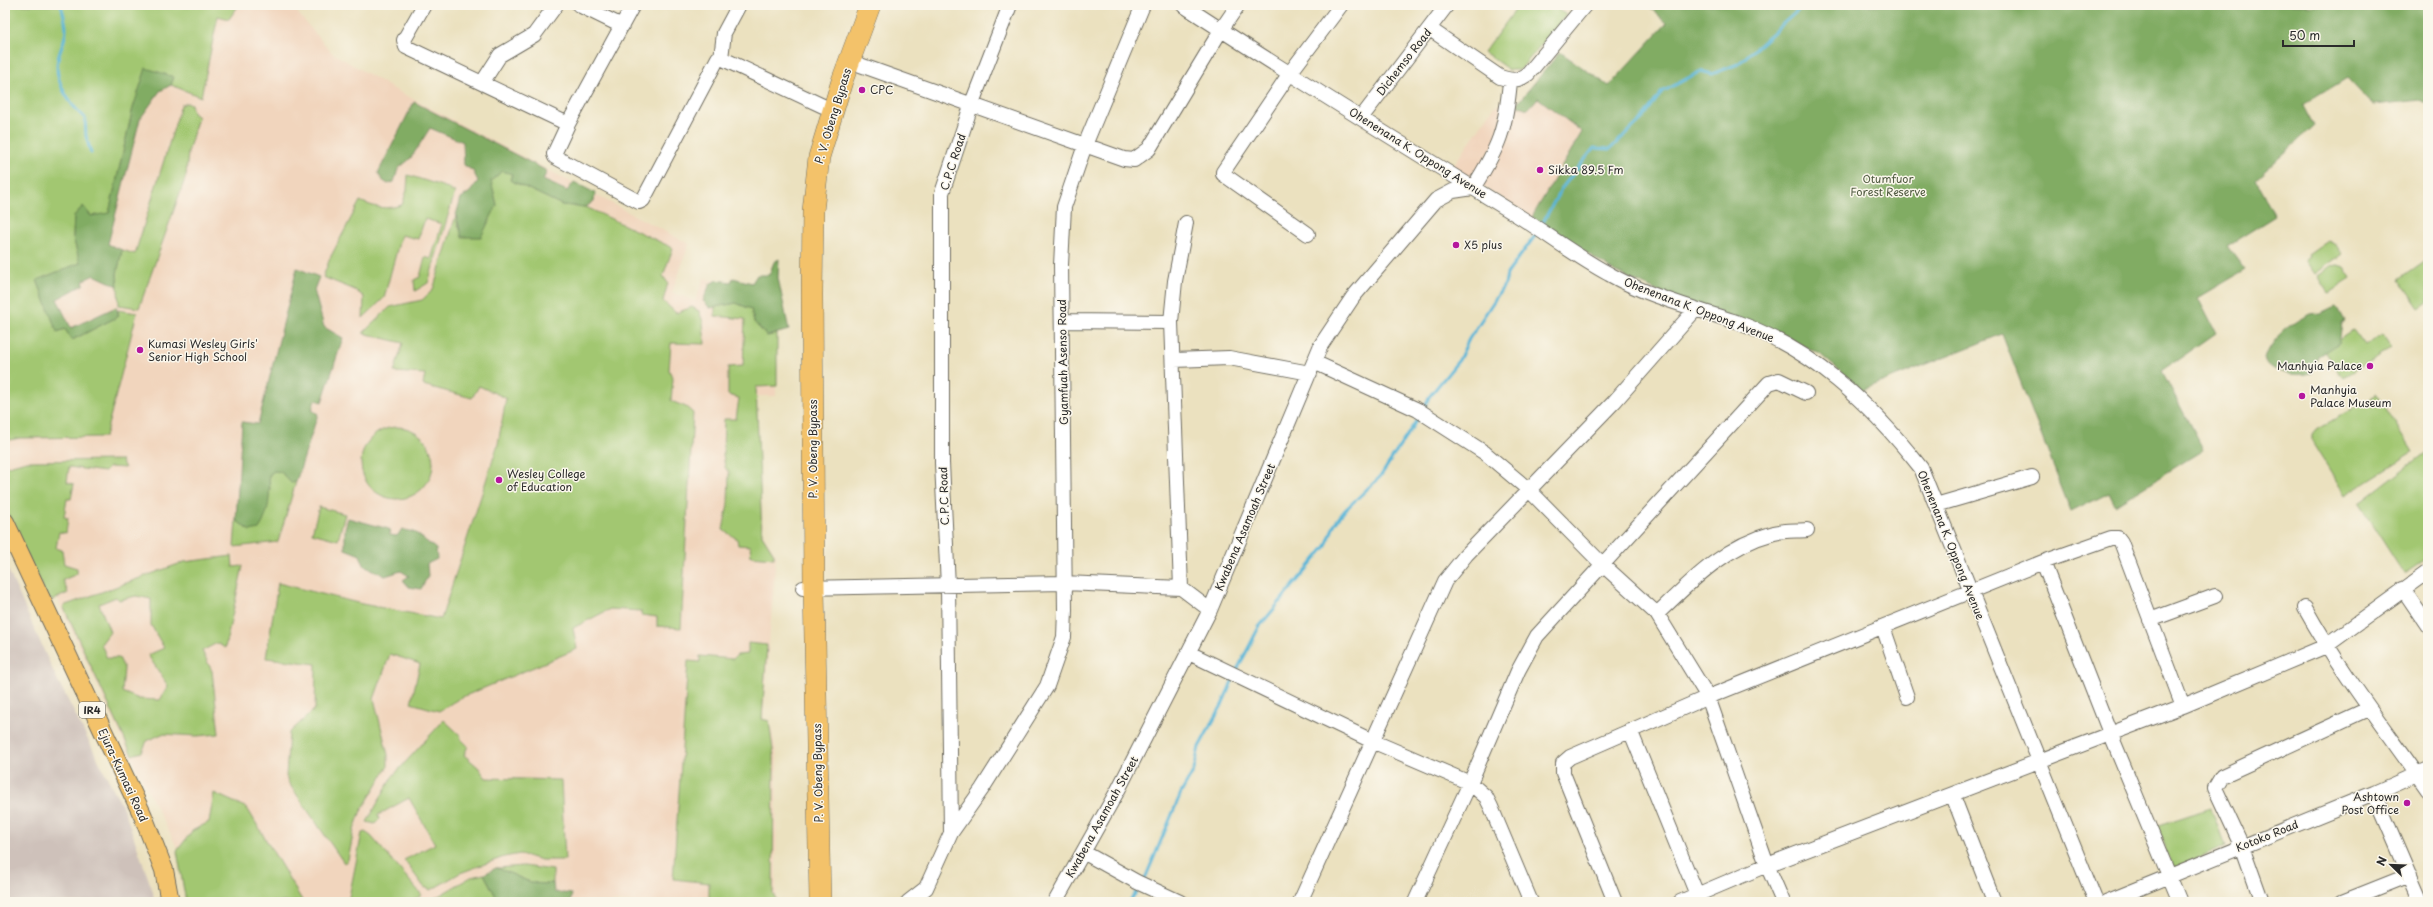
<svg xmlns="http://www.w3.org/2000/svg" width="2433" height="907" viewBox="0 0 2433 907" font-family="'Playpen Sans',sans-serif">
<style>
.built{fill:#f1d5bd}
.industrial{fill:#cec1ba}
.green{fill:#a2c771;stroke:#66794e;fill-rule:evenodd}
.forest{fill:#81ac63;stroke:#566c47}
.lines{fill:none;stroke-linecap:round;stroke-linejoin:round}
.stream{stroke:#5ab6d8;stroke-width:3}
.minor-casing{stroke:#6e6b5f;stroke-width:16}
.major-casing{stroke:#6e6b5f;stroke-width:20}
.highway-casing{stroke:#6e6b5f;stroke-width:22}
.minor{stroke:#fff;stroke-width:14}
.major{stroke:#f3c26a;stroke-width:18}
.highway{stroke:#f3c26a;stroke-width:21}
.poi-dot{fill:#b5179e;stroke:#fbf7ec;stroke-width:1.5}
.labels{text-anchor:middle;stroke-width:3;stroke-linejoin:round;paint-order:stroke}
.shield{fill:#fbf7ec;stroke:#696865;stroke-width:1}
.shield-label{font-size:10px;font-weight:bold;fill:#2b2b2b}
.street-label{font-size:11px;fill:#2b2b2b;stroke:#fbf7ec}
.poi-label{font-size:11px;fill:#2b2b2b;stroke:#fbf7ec;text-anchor:start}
.park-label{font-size:11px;fill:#4f5a40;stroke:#fbf7ec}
</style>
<rect width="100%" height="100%" fill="#fbf7ec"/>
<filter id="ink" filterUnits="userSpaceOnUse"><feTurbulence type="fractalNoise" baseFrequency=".025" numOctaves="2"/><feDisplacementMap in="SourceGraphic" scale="8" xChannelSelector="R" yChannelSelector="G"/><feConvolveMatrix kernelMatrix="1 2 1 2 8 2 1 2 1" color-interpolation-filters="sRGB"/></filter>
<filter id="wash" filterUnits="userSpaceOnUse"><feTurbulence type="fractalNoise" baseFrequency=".012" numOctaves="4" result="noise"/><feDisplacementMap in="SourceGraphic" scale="16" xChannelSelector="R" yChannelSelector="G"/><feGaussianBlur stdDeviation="0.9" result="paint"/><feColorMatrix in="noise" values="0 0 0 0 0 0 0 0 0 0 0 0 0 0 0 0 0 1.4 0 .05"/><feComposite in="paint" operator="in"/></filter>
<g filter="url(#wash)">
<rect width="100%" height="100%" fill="#ebe1bf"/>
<path class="built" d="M18 5H291L331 52 390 87 689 244 672 293 695 301 704 278 776 299V396H756L763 535 776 555 763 719 770 721 777 756 776 902H188L180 853 136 768 62 609 5 477V26Z
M1538 98 1583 132 1532 217 1452 167 1495 106 1516 105 1528 109Z"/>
<path class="industrial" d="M5 563 54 673 125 812 153 892 154 902H5Z"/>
<path class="green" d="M5 5H239L229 19 218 16 201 97 171 85 173 77 133 108 109 214 91 216 83 206 74 216 73 237 80 263 37 280 58 332 65 329 72 340 119 316 118 310 137 313 105 437 20 438 5 441Z
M1519 5H1553L1566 15 1520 70H1509L1484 52Z
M187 103 191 104 193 113 198 117 188 152 186 176 139 308 119 305 117 274 122 250 135 254 181 105Z
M502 171 512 173 510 180 562 205 586 207 673 248 663 276 668 283 663 301 676 313 692 307 699 311 703 322 705 344 671 343 669 370 673 379 671 401 686 407 693 413 681 628 657 626V617L641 615V611L610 609 573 628 577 649 460 698 439 711 411 703 420 664 390 654 374 699 388 755V766L360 813 354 830 348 860 344 863 288 782 286 776 289 733 315 709 316 664 266 658 278 583 362 604 441 619 498 444 506 398 479 386 472 398 423 385 425 374 394 372 403 343 363 333 390 307 422 300 433 290 456 215 458 227 497 205 491 181Z
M408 175 451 189 450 191 455 192 428 283 415 291 414 280 420 277 425 257 431 259 442 224 425 219 418 239 401 235 384 298 363 318 364 297 355 290 323 277 330 258 360 201C376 208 385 210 402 205L407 190Z
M2328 241 2334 244 2342 254 2315 274 2305 260 2309 257 2308 255Z
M2426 260 2428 263V302L2419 308 2399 279Z
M2338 265 2344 267 2351 278 2329 293 2318 276 2332 266Z
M736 303 751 309 754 322 767 336 777 334V386L756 387 762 535 774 554V558L751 556 750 546 738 545 737 539 723 530 728 504 729 473 725 467 723 454 724 419H736L739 398 728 395V367L743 366 745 319 715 316V307Z
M2353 330 2365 346 2383 334 2392 347 2343 378 2323 350Z
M2377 394 2413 452 2345 495 2312 441V435L2316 430Z
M361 463a36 36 0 1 1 72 0a36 36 0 1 1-72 0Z
M2428 451V558L2404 574 2359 504Z
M121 460 125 468 109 467 105 472 69 467 67 482 74 484 71 499H67L64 517 68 518 66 533 59 532 56 548 62 550 64 564 77 568V574L63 580 68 593 53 600 47 598 5 508V467L26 461Z
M274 471 281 472 291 483 296 482 278 542 234 547 236 520 250 531 270 490 269 475Z
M319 507 345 514 338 540 312 533Z
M232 556 233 567 243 566 225 648 217 643 202 651 212 671 219 734 197 736 162 734 147 741 142 752 132 755 63 606 184 562ZM136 596 151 599V625L164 648 148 655 168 686 160 700 139 699 122 692 124 668 119 658H107L101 644 110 632 99 604 116 597 119 600Z
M748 643 767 645 762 719 769 721 774 757 773 894 778 902 709 901V883L673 879 688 661 700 662V656L733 659 737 655 748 654Z
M444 720 461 736 460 738 468 746 464 755 478 767 486 778 561 780 565 860H541L520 854 504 857 460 873 431 890 424 887 404 860 435 844 409 798 378 815 380 819 375 824 367 822 392 777Z
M214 793 247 808 303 902H186L177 851 192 831 209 822Z
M2211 808 2225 846 2173 868 2156 826Z
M365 832 371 836 422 895 411 902H348L362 833Z
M524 866 553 870V883C529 887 519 875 496 868Z
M484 874 499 902H428L471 877Z"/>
<path class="forest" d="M1647 5H2428V103L2420 100 2373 105 2347 78 2303 105 2314 126 2255 180 2275 216 2227 246 2245 270 2198 298 2216 333 2162 371 2203 450 2115 505 2109 493 2071 512 2002 334 1862 390 1820 354 1783 336 1672 298 1616 272 1532 217 1582 132 1538 98 1528 109 1516 105 1560 52 1609 86 1667 23Z
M146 68 174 77 171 85 160 91 140 119 108 244 122 250 117 274 118 286 94 275 84 280 83 285 57 299 71 328 116 307 119 316 72 340 65 329 57 332 37 280 80 263 73 237 74 216 83 206 91 216 109 213 133 108Z
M414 102 547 171 543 180 567 191 574 182 595 193 594 201 586 207 562 205 510 180 512 174 502 171 491 181 497 205 481 237H462L456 215 461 198 470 192 478 181 473 171 464 165 463 142 430 128 411 158 398 169 394 182 388 184 382 180 378 173Z
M779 259 778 278 789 330 767 336 754 322 751 309 736 303 710 308 703 301 710 284 717 280 731 282 733 278 752 283 757 275H769L774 262Z
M297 268 319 277 314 290 324 327 343 338 322 402 315 400 312 410 318 414 296 482 291 483 281 472 274 471 269 475C270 494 270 513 259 529L250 531 236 520 242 422 258 424Z
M2337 306 2345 321 2342 323 2339 343 2318 356 2312 373C2297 377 2272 374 2264 359 2270 338 2291 323 2310 314 2314 313 2319 314 2322 312 2328 310 2331 307 2337 306Z
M348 518 389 529 390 535 397 536 402 529 416 533 436 549 437 559 427 564 428 576 421 589 409 587 403 580 409 576 401 571 385 576 364 565 360 555 345 549V528Z
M496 868C519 875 529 887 553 883L554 892 572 894 570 902H499L484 874Z"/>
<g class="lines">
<path class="stream" d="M61 5C63 12 66 22 66 29 66 39 60 49 58 59 53 80 70 105 85 118L86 136 91 153
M1541 226 1561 189 1594 148 1610 149 1641 120 1662 92 1701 71 1712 74 1738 64 1804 5
M1424 409 1429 397 1459 360 1469 339 1505 284 1507 274 1537 233
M1236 672 1259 627 1326 546 1335 523 1345 510 1380 477 1420 415
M1144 881 1181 793 1194 770 1199 747 1222 705 1233 679
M1129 902 1140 887"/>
</g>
</g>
<g filter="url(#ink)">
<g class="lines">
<defs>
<path id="minor" d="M424 5 404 40 406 47 568 124
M579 5 622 26
M633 5 568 124 554 154 555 157 639 202 643 200 718 58H721L724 33 739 5
M1183 5C1291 76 1402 144 1512 212 1545 232 1575 256 1609 274 1647 296 1691 307 1733 321 1811 347 1871 404 1921 468L2096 902
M1430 29 1500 77C1512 81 1518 81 1528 74L1585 5
M721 58 823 106
M849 61 1124 159 1134 160 1149 149 1221 30 1238 5
M482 83 500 55 534 35 556 5
M1361 118 1447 5
M1308 234 1223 174V172L1290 73 1341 5
M1063 321 1171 322
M1174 360 1229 358 1310 373
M1314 362 1418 410 1485 453 1529 490 1602 564 1657 614 1708 697 1767 865 1783 902
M1936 505 2032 477
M2043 562 2110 733 2180 902
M803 588 1065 583 1181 588 1210 610
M1181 588 1171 322 1175 281 1186 223
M2403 589 2428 626
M2305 608C2341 673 2386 730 2428 790
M1657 614C1692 580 1725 546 1774 533 1784 530 1796 531 1807 530
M2150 620 2215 596
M1883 627 1907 697
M1189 653 1372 741 1470 783 1486 797 1491 807 1531 902
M1630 730 1700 902
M2374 793 2421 902
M1953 796 1994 902
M951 833 982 789 1047 686 1064 637 1065 610 1061 265 1064 207 1085 145 1143 5
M1083 852 1137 882 1180 902
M908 902 926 888 951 833 948 586 942 463V193L972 103 1010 5
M1055 902 1118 790 1210 610 1321 345 1353 297 1436 200 1453 191 1473 188C1499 147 1506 129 1510 81
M1300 902 1445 581 1466 555 1614 402 1695 310
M1415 902 1470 783 1518 671 1537 636 1769 383 1779 380 1806 393
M1615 902 1563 773V763L1570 757 1708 697 2043 562 2111 538H2118L2121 542 2183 706
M1680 902 1767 865 2183 706 2326 646 2428 572
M2106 902 2374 793 2428 769
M2262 902 2242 846 2215 788 2222 776 2368 709
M2342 902 2410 875"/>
<path id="major" d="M5 522 143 816 164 870 170 902"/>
<path id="highway" d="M820 902 814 588 812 295 813 211 819 157 842 81 870 5"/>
</defs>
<use href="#minor" class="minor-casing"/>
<use href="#major" class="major-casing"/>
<use href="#highway" class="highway-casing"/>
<use href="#minor" class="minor"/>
<use href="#major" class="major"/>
<use href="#highway" class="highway"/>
</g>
</g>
<g class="poi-dot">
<circle cx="862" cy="90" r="4"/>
<circle cx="1540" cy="170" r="4"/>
<circle cx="1456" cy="245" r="4"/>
<circle cx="140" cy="350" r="4"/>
<circle cx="2370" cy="366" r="4"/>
<circle cx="2302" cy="396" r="4"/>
<circle cx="499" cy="480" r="4"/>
<circle cx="2407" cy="803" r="4"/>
</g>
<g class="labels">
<rect class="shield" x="79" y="702" width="26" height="16" rx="3"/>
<g class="shield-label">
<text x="92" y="714">IR4</text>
</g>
<g class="street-label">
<text transform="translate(1404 62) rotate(-52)" y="4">Dichemso Road</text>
<text transform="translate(833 116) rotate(-73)" y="4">P. V. Obeng Bypass</text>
<text transform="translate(1418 153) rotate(32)" y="4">Ohenenana K. Oppong Avenue</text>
<text transform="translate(953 162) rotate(-72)" y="4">C.P.C Road</text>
<text transform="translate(1699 310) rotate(21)" y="4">Ohenenana K. Oppong Avenue</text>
<text transform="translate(1063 362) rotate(-91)" y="4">Gyamfuah Asenso Road</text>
<text transform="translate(813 449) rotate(-90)" y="4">P. V. Obeng Bypass</text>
<text transform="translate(944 496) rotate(-92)" y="4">C.P.C Road</text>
<text transform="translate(1245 527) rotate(-67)" y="4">Kwabena Asamoah Street</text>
<text transform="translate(1951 545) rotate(68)" y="4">Ohenenana K. Oppong Avenue</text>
<text transform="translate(818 773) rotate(-91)" y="4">P. V. Obeng Bypass</text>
<text transform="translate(123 775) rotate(65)" y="4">Ejura-Kumasi Road</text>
<text transform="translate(1102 817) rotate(-61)" y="4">Kwabena Asamoah Street</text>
<text transform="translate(2267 836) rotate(-22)" y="4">Kotoko Road</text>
</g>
<g class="poi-label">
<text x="870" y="94">CPC</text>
<text x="1548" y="174">Sikka 89.5 Fm</text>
<text x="1464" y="249">X5 plus</text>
<text x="148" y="348">Kumasi Wesley Girls'<tspan x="148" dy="13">Senior High School</tspan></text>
<text x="2362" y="370" text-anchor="end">Manhyia Palace</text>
<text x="2310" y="394">Manhyia<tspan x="2310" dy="13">Palace Museum</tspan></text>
<text x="507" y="478">Wesley College<tspan x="507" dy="13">of Education</tspan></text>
<text x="2399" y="801" text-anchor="end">Ashtown<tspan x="2399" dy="13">Post Office</tspan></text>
</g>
<g class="park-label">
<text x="1888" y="183">Otumfuor<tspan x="1888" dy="13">Forest Reserve</tspan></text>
</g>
</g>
<rect width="2433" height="907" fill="none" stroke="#fbf7ec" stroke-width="20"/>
<g transform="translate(2391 865) rotate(293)" stroke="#fbf7ec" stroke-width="3" paint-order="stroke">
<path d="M0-3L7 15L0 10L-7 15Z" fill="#2b2b2b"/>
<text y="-6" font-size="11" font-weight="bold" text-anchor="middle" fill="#2b2b2b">N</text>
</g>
<path d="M2283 40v6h71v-6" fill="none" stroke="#2b2b2b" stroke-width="2"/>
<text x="2289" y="40" font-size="12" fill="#2b2b2b" stroke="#fbf7ec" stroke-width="3" paint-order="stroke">50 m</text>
</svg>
